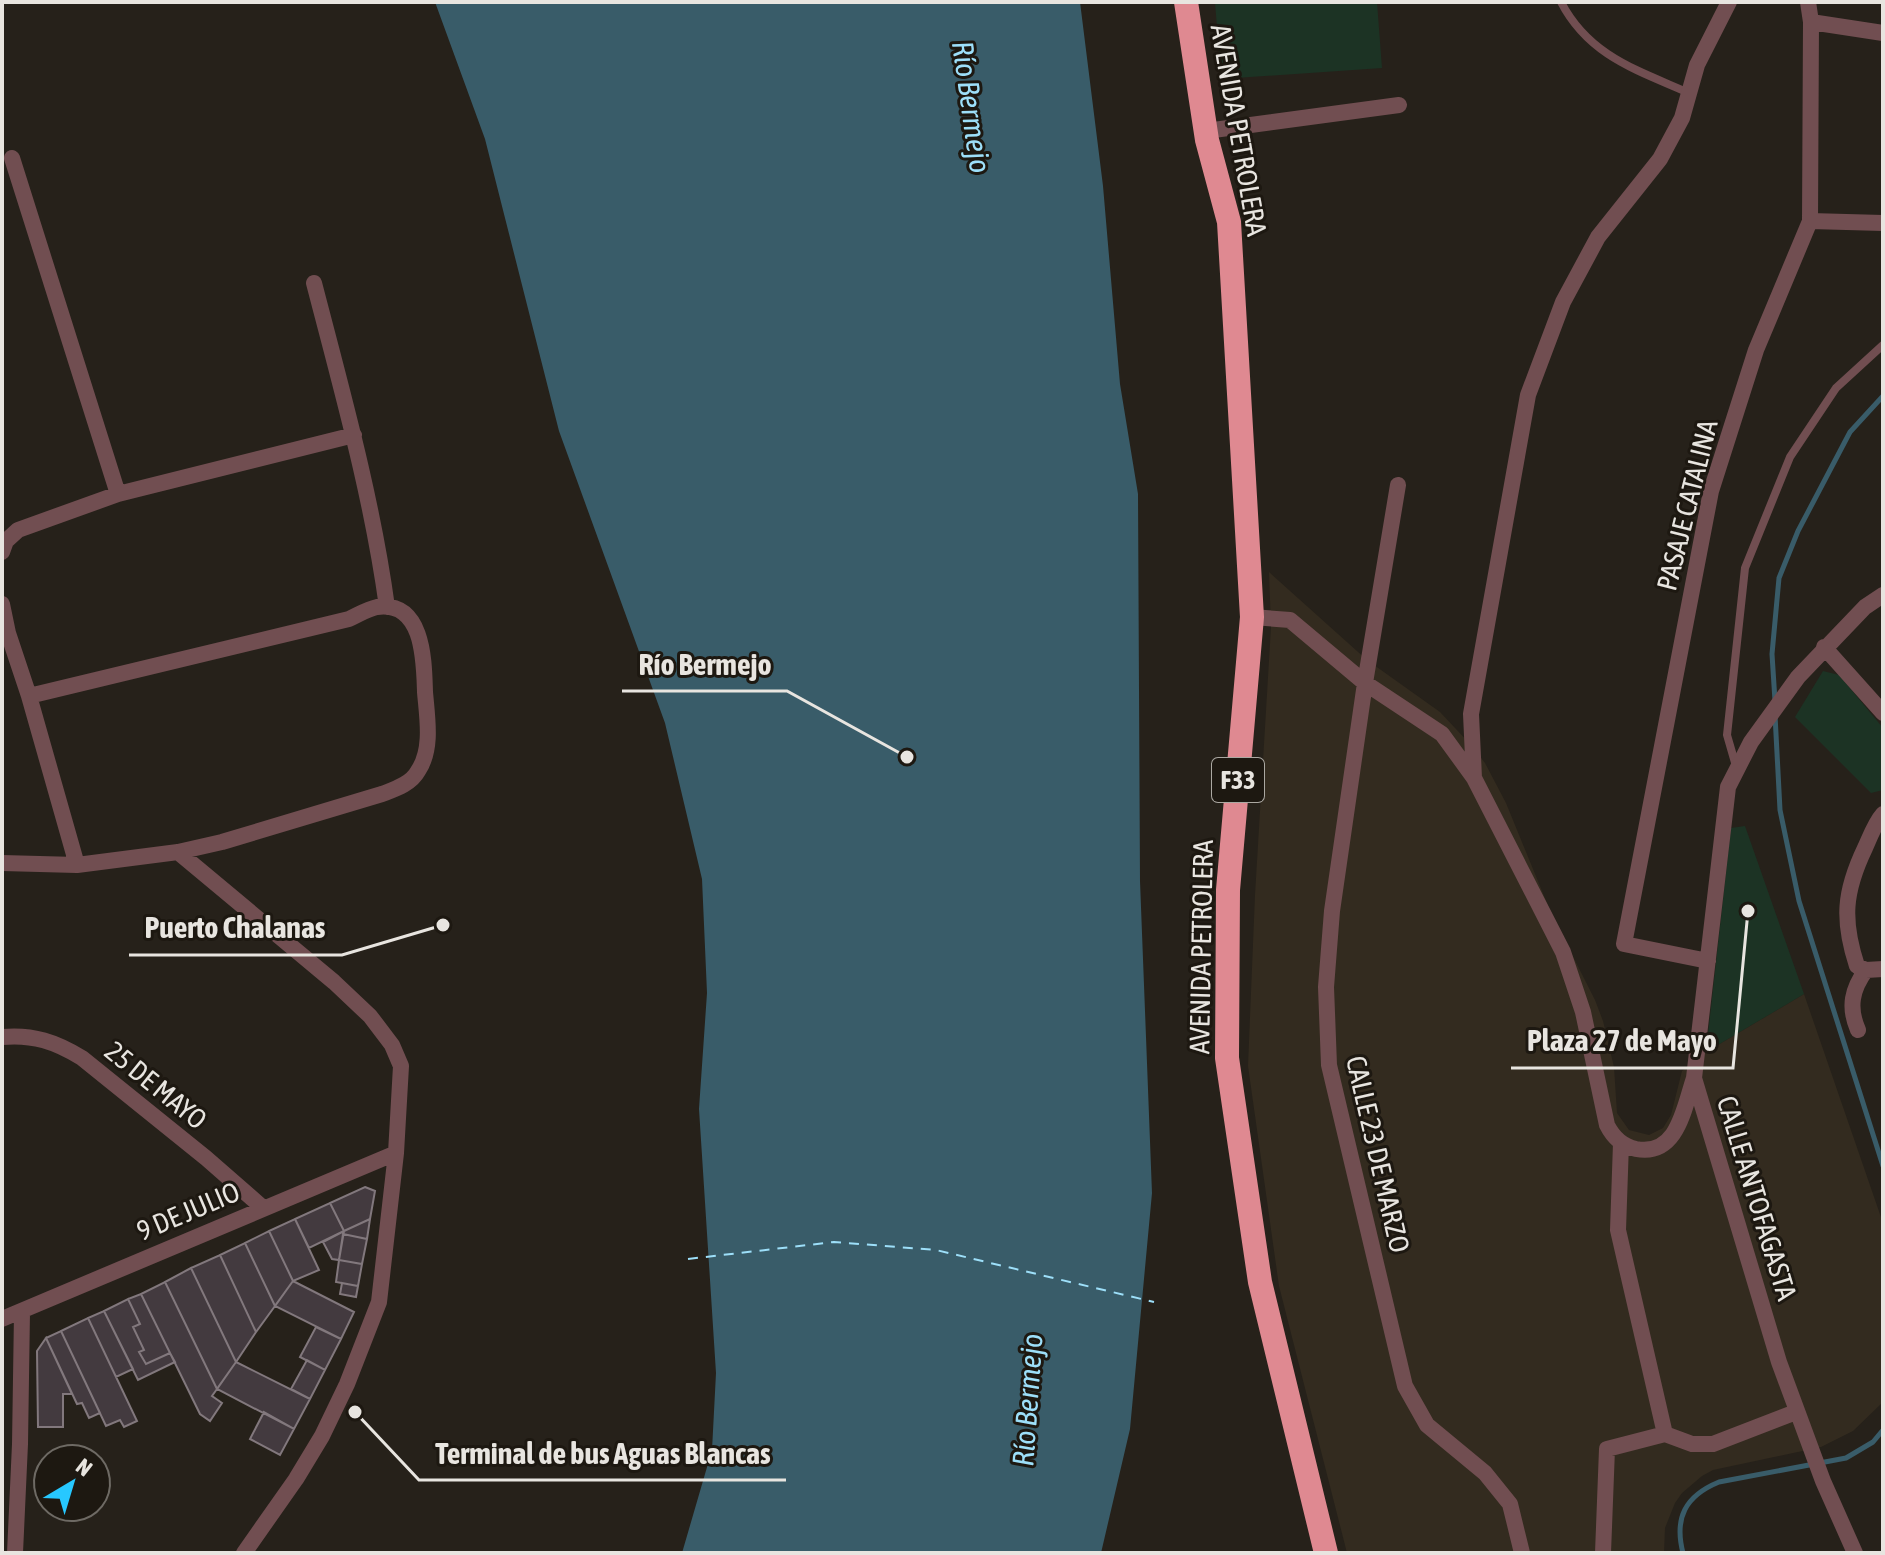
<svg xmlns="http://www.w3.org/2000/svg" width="1885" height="1555" viewBox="0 0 1885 1555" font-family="'Asap Condensed',sans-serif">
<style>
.built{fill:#332b1f}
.green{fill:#1c3324}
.water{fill:#395c69}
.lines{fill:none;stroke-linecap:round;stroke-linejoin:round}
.stream{stroke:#395c69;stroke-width:5}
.ferry{stroke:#9ddff9;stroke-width:2;stroke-dasharray:10 8;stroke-linecap:butt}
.building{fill:#433a3f;stroke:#82787d;stroke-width:2}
.lane{stroke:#714e51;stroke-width:8}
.street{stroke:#714e51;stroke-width:16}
.highway{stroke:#df8991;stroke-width:24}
.labels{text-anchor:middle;stroke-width:6;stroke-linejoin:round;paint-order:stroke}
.shield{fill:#1d1811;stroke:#aba8a2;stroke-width:2}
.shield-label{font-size:26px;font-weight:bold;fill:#e8e5e0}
.street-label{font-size:28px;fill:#e8e5e0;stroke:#1d1811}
.water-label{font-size:30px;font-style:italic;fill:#9ddff9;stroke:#1d1811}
.leader{fill:none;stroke:#e8e5e0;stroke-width:3}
.callout-dot{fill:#e8e5e0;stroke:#1d1811;stroke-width:3}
.callout-label{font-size:30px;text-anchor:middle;font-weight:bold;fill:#e8e5e0;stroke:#1d1811;stroke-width:6;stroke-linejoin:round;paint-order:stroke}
</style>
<rect width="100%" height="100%" fill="#26211a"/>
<path class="built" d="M1269 572 1367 660 1440 712 1471 745 1485 763 1506 803 1551 913 1595 1000 1603 1021 1614 1067 1617 1113 1629 1130 1649 1135 1663 1128 1671 1115 1682 1071 1706 1052 1804 994 1883 1223V1402L1853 1431 1821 1447 1713 1470 1702 1476 1682 1493 1675 1503 1665 1528 1664 1553H1347L1279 1286 1248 1066 1255 895 1271 627Z"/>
<path class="green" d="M1215 2H1377L1382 68 1221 79Z
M1823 671 1839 675 1883 728V790L1871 793 1795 717Z
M1745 826 1804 994 1706 1052 1731 828Z"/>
<path class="water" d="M435 2H1080L1103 186 1120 384 1138 494 1140 881 1152 1193 1130 1429 1101 1553H682L712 1450 716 1373 699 1109 707 993 702 879 665 723 559 431 485 139Z"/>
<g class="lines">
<path class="stream" d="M1775 701 1772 654 1779 578 1798 531 1850 432 1883 396
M1775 715 1780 810 1799 901 1883 1166
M1683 1553C1674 1518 1685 1496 1719 1482L1846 1458 1873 1442 1883 1430"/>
<path class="ferry" d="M688 1259 834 1242 936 1250 1154 1302"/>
</g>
<path class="building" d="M365 1187 375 1191 370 1219 344 1231 330 1203Z
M330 1203 344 1231 309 1248 295 1219Z
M295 1219 319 1270 293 1281 269 1231Z
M370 1219 367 1239 343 1234 344 1231Z
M269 1231 293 1281 275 1306 245 1243Z
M344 1231 339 1260 332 1259 323 1242Z
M343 1234 367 1239 362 1264 339 1260Z
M245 1243 275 1306 256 1332 220 1255Z
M220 1255 256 1332 236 1362 191 1268Z
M339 1260 362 1264 358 1286 336 1282Z
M191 1268 236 1362 217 1389 165 1282Z
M293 1281 354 1312 341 1339 275 1306Z
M165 1282 217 1389 212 1396 222 1403 210 1421 200 1414 141 1294Z
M342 1283 358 1286 356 1297 340 1294Z
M141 1294 170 1353 146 1364 139 1352 144 1350 133 1327 140 1324 128 1299Z
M128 1299 140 1324 133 1327 144 1350 139 1352 146 1364 170 1353 175 1362 138 1380 104 1311Z
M104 1311 133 1369 116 1377 88 1318Z
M88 1318 137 1421 124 1427 120 1420 106 1426 61 1331Z
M316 1327 341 1339 325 1370 300 1357Z
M61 1331 100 1413 89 1418 82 1403 77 1404 46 1338Z
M46 1338 72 1394H63V1427H38L37 1351Z
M307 1360 325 1370 310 1399 291 1389Z
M236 1362 310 1399 294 1429 217 1389Z
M264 1412 294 1429 280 1455 250 1439Z"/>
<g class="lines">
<path class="lane" d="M1561 2C1589 56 1637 70 1689 93
M1736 766 1727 735 1745 568 1790 457 1836 388 1883 345"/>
<path class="street" d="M1811 22 1883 33
M1206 131 1399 105
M12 158 118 494
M1810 221 1883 223
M314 283C342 391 372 497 387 607
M1398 485 1365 683 1332 911 1326 987 1329 1065 1405 1386 1427 1425 1485 1473 1510 1504 1522 1553
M2 552 6 541 18 530 118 494 354 435
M2 604 8 633 29 696 77 865
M1252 617 1290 620 1365 683 1442 734 1474 778 1563 952 1583 1012 1607 1125C1613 1137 1622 1146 1636 1149 1678 1157 1684 1107 1694 1078
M1824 647 1883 713
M1474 778 1471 714 1528 395 1563 302 1598 237 1660 159 1682 118 1697 65 1729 2
M178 852 334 982 370 1016 392 1045 401 1066 396 1153 379 1302 347 1384 322 1436 296 1479 244 1553
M2 863 77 865 178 852 222 842 382 794C395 789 411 784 418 771 433 749 427 717 425 692 424 661 424 601 377 607 367 609 358 615 349 619L29 696
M1708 961 1624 944 1711 491 1756 350 1810 221 1811 22 1808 2
M1866 970 1857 966C1842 920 1844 892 1865 848 1870 837 1875 823 1883 814
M1858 1030C1848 1007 1852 989 1866 970L1883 969
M2 1037C33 1034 56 1042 82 1058L206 1158 262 1207
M2 1319 396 1153
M1665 1434 1692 1444H1713L1796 1412
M15 1553 20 1444 22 1312
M1603 1553 1607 1449 1665 1434 1618 1230 1621 1143
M1855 1553 1823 1481 1779 1362 1694 1078 1728 787 1751 742 1798 677 1865 607 1883 595"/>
<path class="highway" d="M1186 2 1207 140 1229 222 1252 617 1228 890 1227 1058 1260 1282 1326 1553"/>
</g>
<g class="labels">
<rect class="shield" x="1212" y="758" width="52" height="44" rx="6"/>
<g class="shield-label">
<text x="1238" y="789">F33</text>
</g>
<g class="street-label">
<text transform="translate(1239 130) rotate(80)" y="10">AVENIDA PETROLERA</text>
<text transform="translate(1687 505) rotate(-76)" y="10">PASAJE CATALINA</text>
<text transform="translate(1201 947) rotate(-89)" y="10">AVENIDA PETROLERA</text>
<text transform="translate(156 1085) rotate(39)" y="10">25 DE MAYO</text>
<text transform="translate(1378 1154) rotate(77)" y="10">CALLE 23 DE MARZO</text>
<text transform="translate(1757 1198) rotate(73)" y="10">CALLE ANTOFAGASTA</text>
<text transform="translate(188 1211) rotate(-23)" y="10">9 DE JULIO</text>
</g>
<g class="water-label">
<text transform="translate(971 107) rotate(82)" y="10">Río Bermejo</text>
<text transform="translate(1028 1400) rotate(-86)" y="10">Río Bermejo</text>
</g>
</g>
<path class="leader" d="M907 757L787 691H622M443 925L342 955H129M1748 911L1733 1068H1511M355 1412L419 1480H786"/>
<g class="callout-dot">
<circle cx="907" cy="757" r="8"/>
<circle cx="443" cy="925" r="8"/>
<circle cx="1748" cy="911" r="8"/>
<circle cx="355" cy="1412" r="8"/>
</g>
<g class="callout-label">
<text x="705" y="675">Río Bermejo</text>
<text x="235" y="938">Puerto Chalanas</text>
<text x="1622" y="1051">Plaza 27 de Mayo</text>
<text x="603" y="1464">Terminal de bus Aguas Blancas</text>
</g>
<rect width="1885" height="1555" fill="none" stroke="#e8e5e0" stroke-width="8"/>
<g transform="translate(72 1483) rotate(38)"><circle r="38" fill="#1d1811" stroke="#6e6a64" stroke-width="2"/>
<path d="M0-6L14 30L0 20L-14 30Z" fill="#27c8ff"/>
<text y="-12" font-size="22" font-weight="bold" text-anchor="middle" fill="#e8e5e0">N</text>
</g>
</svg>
